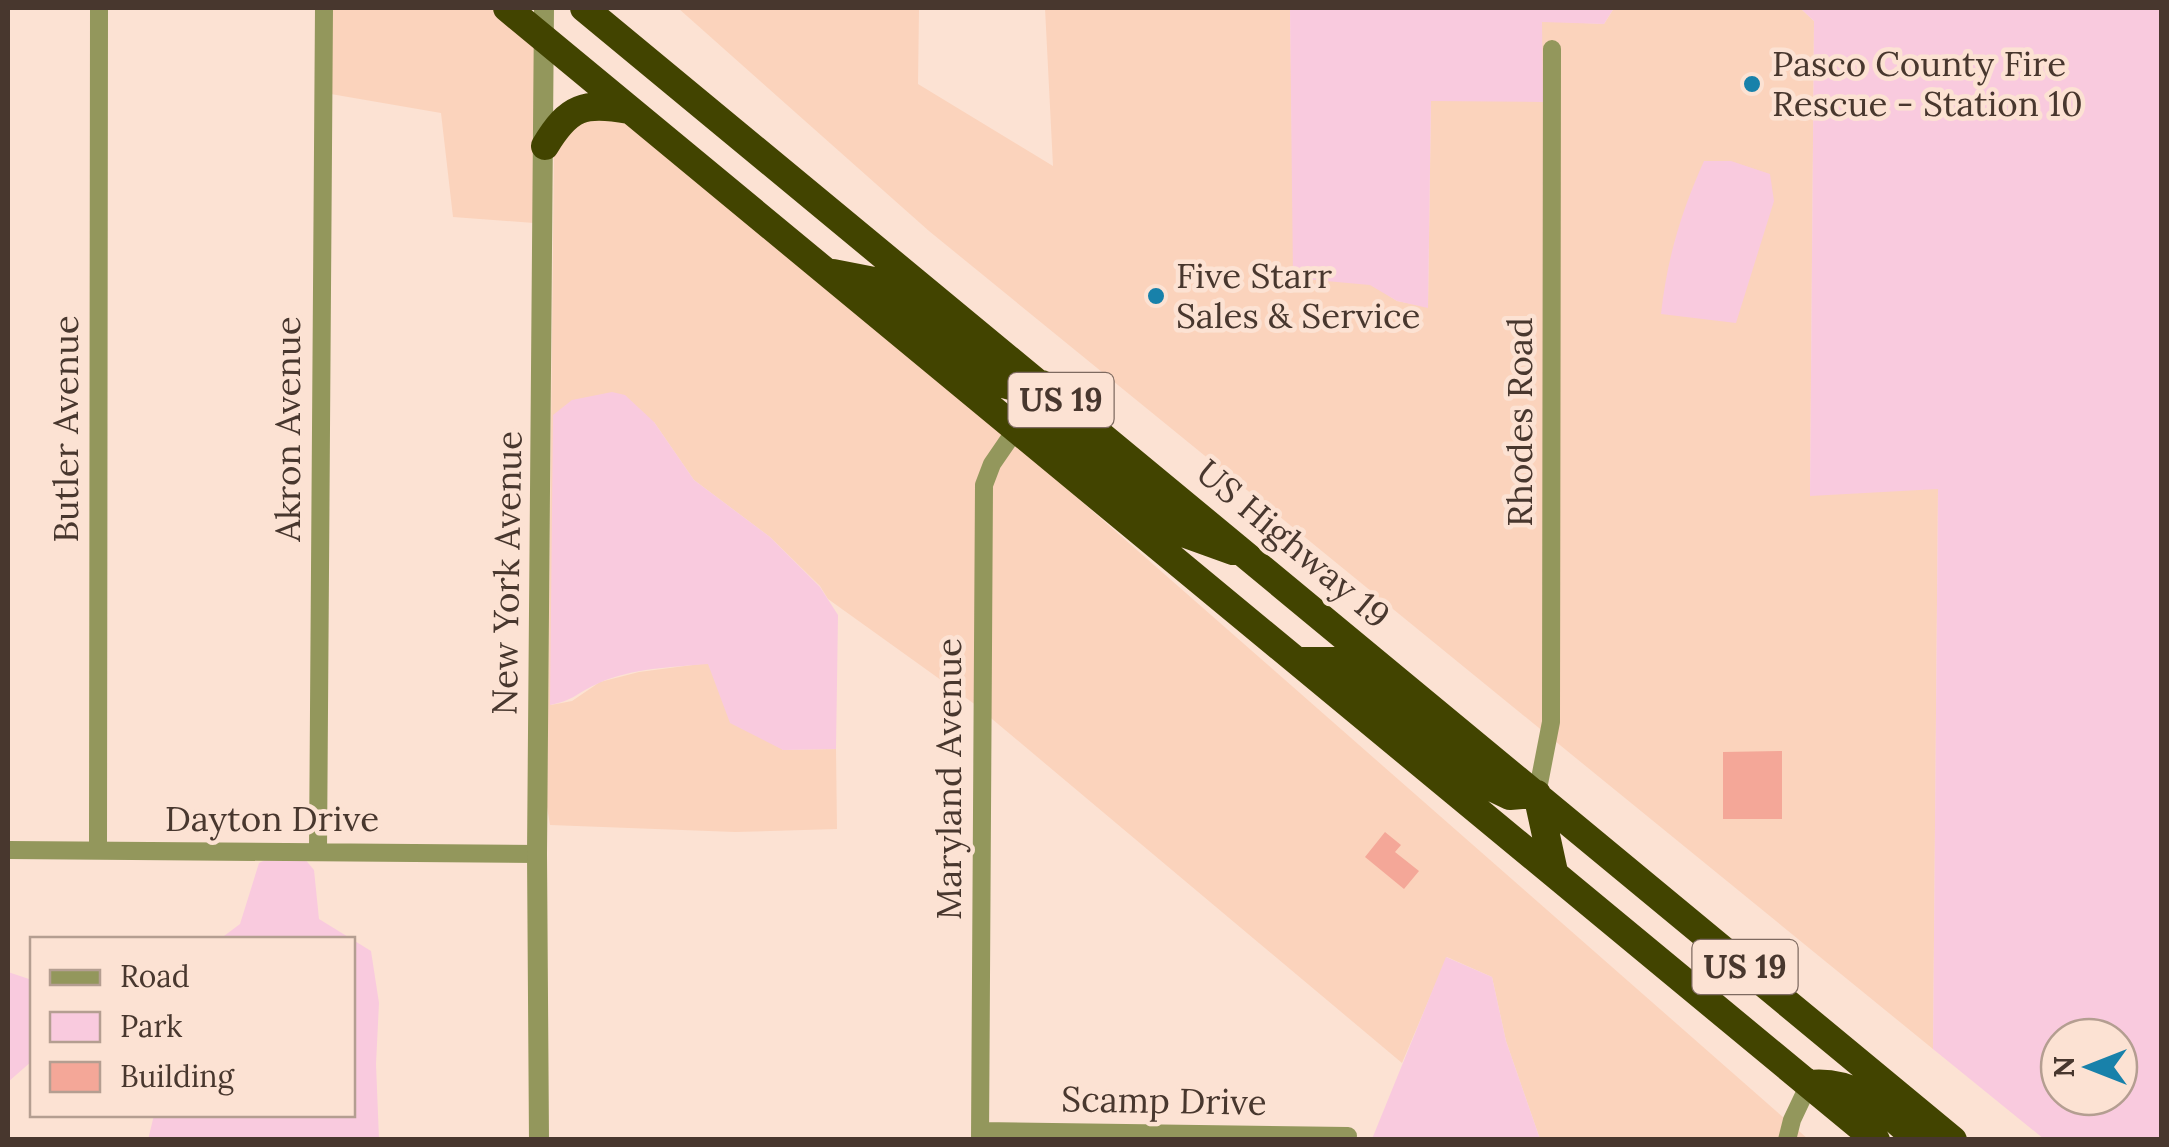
<svg xmlns="http://www.w3.org/2000/svg" width="2169" height="1147" viewBox="0 0 2169 1147" font-family="Lora,serif">
<style>
.built{fill:#fbd3bc}
.green{fill:#f9cade;fill-rule:evenodd}
.building{fill:#f4a798}
.lines{fill:none;stroke-linecap:round;stroke-linejoin:round}
.minor{stroke:#93975c;stroke-width:18}
.tertiary{stroke:#93975c;stroke-width:20}
.trunk{stroke:#424400;stroke-width:28}
.poi-dot{fill:#1881aa;stroke:#fce2d3;stroke-width:4}
.labels{text-anchor:middle;stroke-width:9;stroke-linejoin:round;paint-order:stroke}
.shield{fill:#fce2d3;stroke:#7e6a60;stroke-width:2.5}
.shield-label{font-size:32px;font-weight:bold;fill:#48372e}
.poi-label{font-size:35px;fill:#48372e;stroke:#fce2d3;text-anchor:start}
.street-label{font-size:35px;fill:#48372e;stroke:#fce2d3}
</style>
<rect width="100%" height="100%" fill="#fce2d3"/>
<path class="built" d="M329 8H492L536 44 535 144 532 149 535 151 534 223 453 217 441 113 325 93Z
M678 8H919L918 84 1053 166 1045 8H1290L1294 277 1371 284 1397 301 1428 307 1431 101 1542 21 1604 24 1614 8H1800L1814 21 1810 495 1938 488 1933 1049 929 231Z
M584 116 626 118 950 386 1808 1139H1540L1506 1041 1492 977 1447 957 1402 1063 973 703 828 599 820 586 770 537 694 480 654 422 551 705 572 701 600 682 639 672 708 663 783 750 836 749 837 829 735 832 550 825 547 807 554 148Z"/>
<path class="green" d="M1290 8H1614L1604 24 1542 22 1543 102 1431 101 1428 308 1397 301 1370 285 1293 278Z
M1800 8H2161V1139H2044L1933 1049 1938 489 1810 496 1814 21ZM2119 1037V1097H2059V1037Z
M1704 161H1731L1770 174 1774 201 1736 323 1661 314C1667 259 1681 212 1704 161Z
M612 392 625 395 654 422 694 480 770 537 820 587 838 615 836 749 783 750 730 723 708 664C673 667 632 668 599 683 578 692 575 700 550 705L553 415 572 400Z
M294 846 314 870 319 919 371 951 379 1003 376 1064 379 1139 148 1140 154 1115 352 1114V940L220 939 240 924 259 863Z
M1446 957 1492 977 1506 1041 1540 1139H1372Z
M8 972 32 980V1061L8 1082Z"/>
<path class="building" d="M1782 751V819H1723V752Z
M1385 832 1401 845 1395 852 1419 871 1404 889 1365 857Z"/>
<g class="lines">
<path class="minor" d="M1537 794 1551 722 1552 49
M8 850 537 854
M98 850 99 8
M318 851 324 8
M980 1131 1348 1136
M980 1140 984 485 992 464 1016 429
M1787 1140 1792 1120 1809 1084"/>
<path class="tertiary" d="M539 1140 537 854 544 8"/>
<path class="trunk" d="M507 8 1876 1140
M584 8 1953 1140
M545 146C569 106 584 102 629 110
M833 273 874 281 999 383 1018 388 1042 384
M1016 429 1030 420 1051 425 1183 533 1233 551
M1298 661H1337L1487 785 1510 796 1537 794
M1537 794 1554 872
M1809 1084C1858 1079 1883 1110 1918 1140"/>
</g>
<g class="poi-dot">
<circle cx="1752" cy="84" r="10"/>
<circle cx="1156" cy="296" r="10"/>
</g>
<g class="labels">
<g class="shield">
<rect x="1008.5" y="373" width="105" height="54" rx="8"/>
<rect x="1692.5" y="940" width="105" height="54" rx="8"/>
</g>
<g class="shield-label">
<text x="1061" y="411">US 19</text>
<text x="1745" y="978">US 19</text>
</g>
<g class="poi-label">
<text x="1772" y="76">Pasco County Fire<tspan x="1772" dy="40">Rescue - Station 10</tspan></text>
<text x="1176" y="288">Five Starr<tspan x="1176" dy="40">Sales &amp; Service</tspan></text>
</g>
<g class="street-label">
<text transform="translate(1520 422) rotate(-90)" y="12">Rhodes Road</text>
<text transform="translate(66 429) rotate(-90)" y="12">Butler Avenue</text>
<text transform="translate(288 429) rotate(-90)" y="12">Akron Avenue</text>
<text transform="translate(1293 544) rotate(40)" y="12">US Highway 19</text>
<text transform="translate(507 573) rotate(-89)" y="12">New York Avenue</text>
<text transform="translate(949 779) rotate(-90)" y="12">Maryland Avenue</text>
<text x="272" y="831">Dayton Drive</text>
<text transform="translate(1164 1101) rotate(1)" y="12">Scamp Drive</text>
</g>
</g>
<rect width="2169" height="1147" fill="none" stroke="#48372e" stroke-width="20"/>
<rect x="30" y="937" width="325" height="180" fill="#fce2d3" stroke="#b49e91" stroke-width="2.5"/>
<rect x="50" y="970" width="50" height="15" fill="#93975c" stroke="#b49e91" stroke-width="2.5"/>
<text x="120" y="987" font-size="30" fill="#48372e">Road</text>
<rect x="50" y="1012" width="50" height="30" fill="#f9cade" stroke="#b49e91" stroke-width="2.5"/>
<text x="120" y="1037" font-size="30" fill="#48372e">Park</text>
<rect x="50" y="1062" width="50" height="30" fill="#f4a798" stroke="#b49e91" stroke-width="2.5"/>
<text x="120" y="1087" font-size="30" fill="#48372e">Building</text>
<g transform="translate(2089 1067) rotate(270)"><circle r="48" fill="#fce2d3" stroke="#b49e91" stroke-width="2.5"/>
<path d="M0-8L18 38L0 25L-18 38Z" fill="#1881aa"/>
<text y="-15" font-size="28" font-weight="bold" text-anchor="middle" fill="#48372e">N</text>
</g>
</svg>
